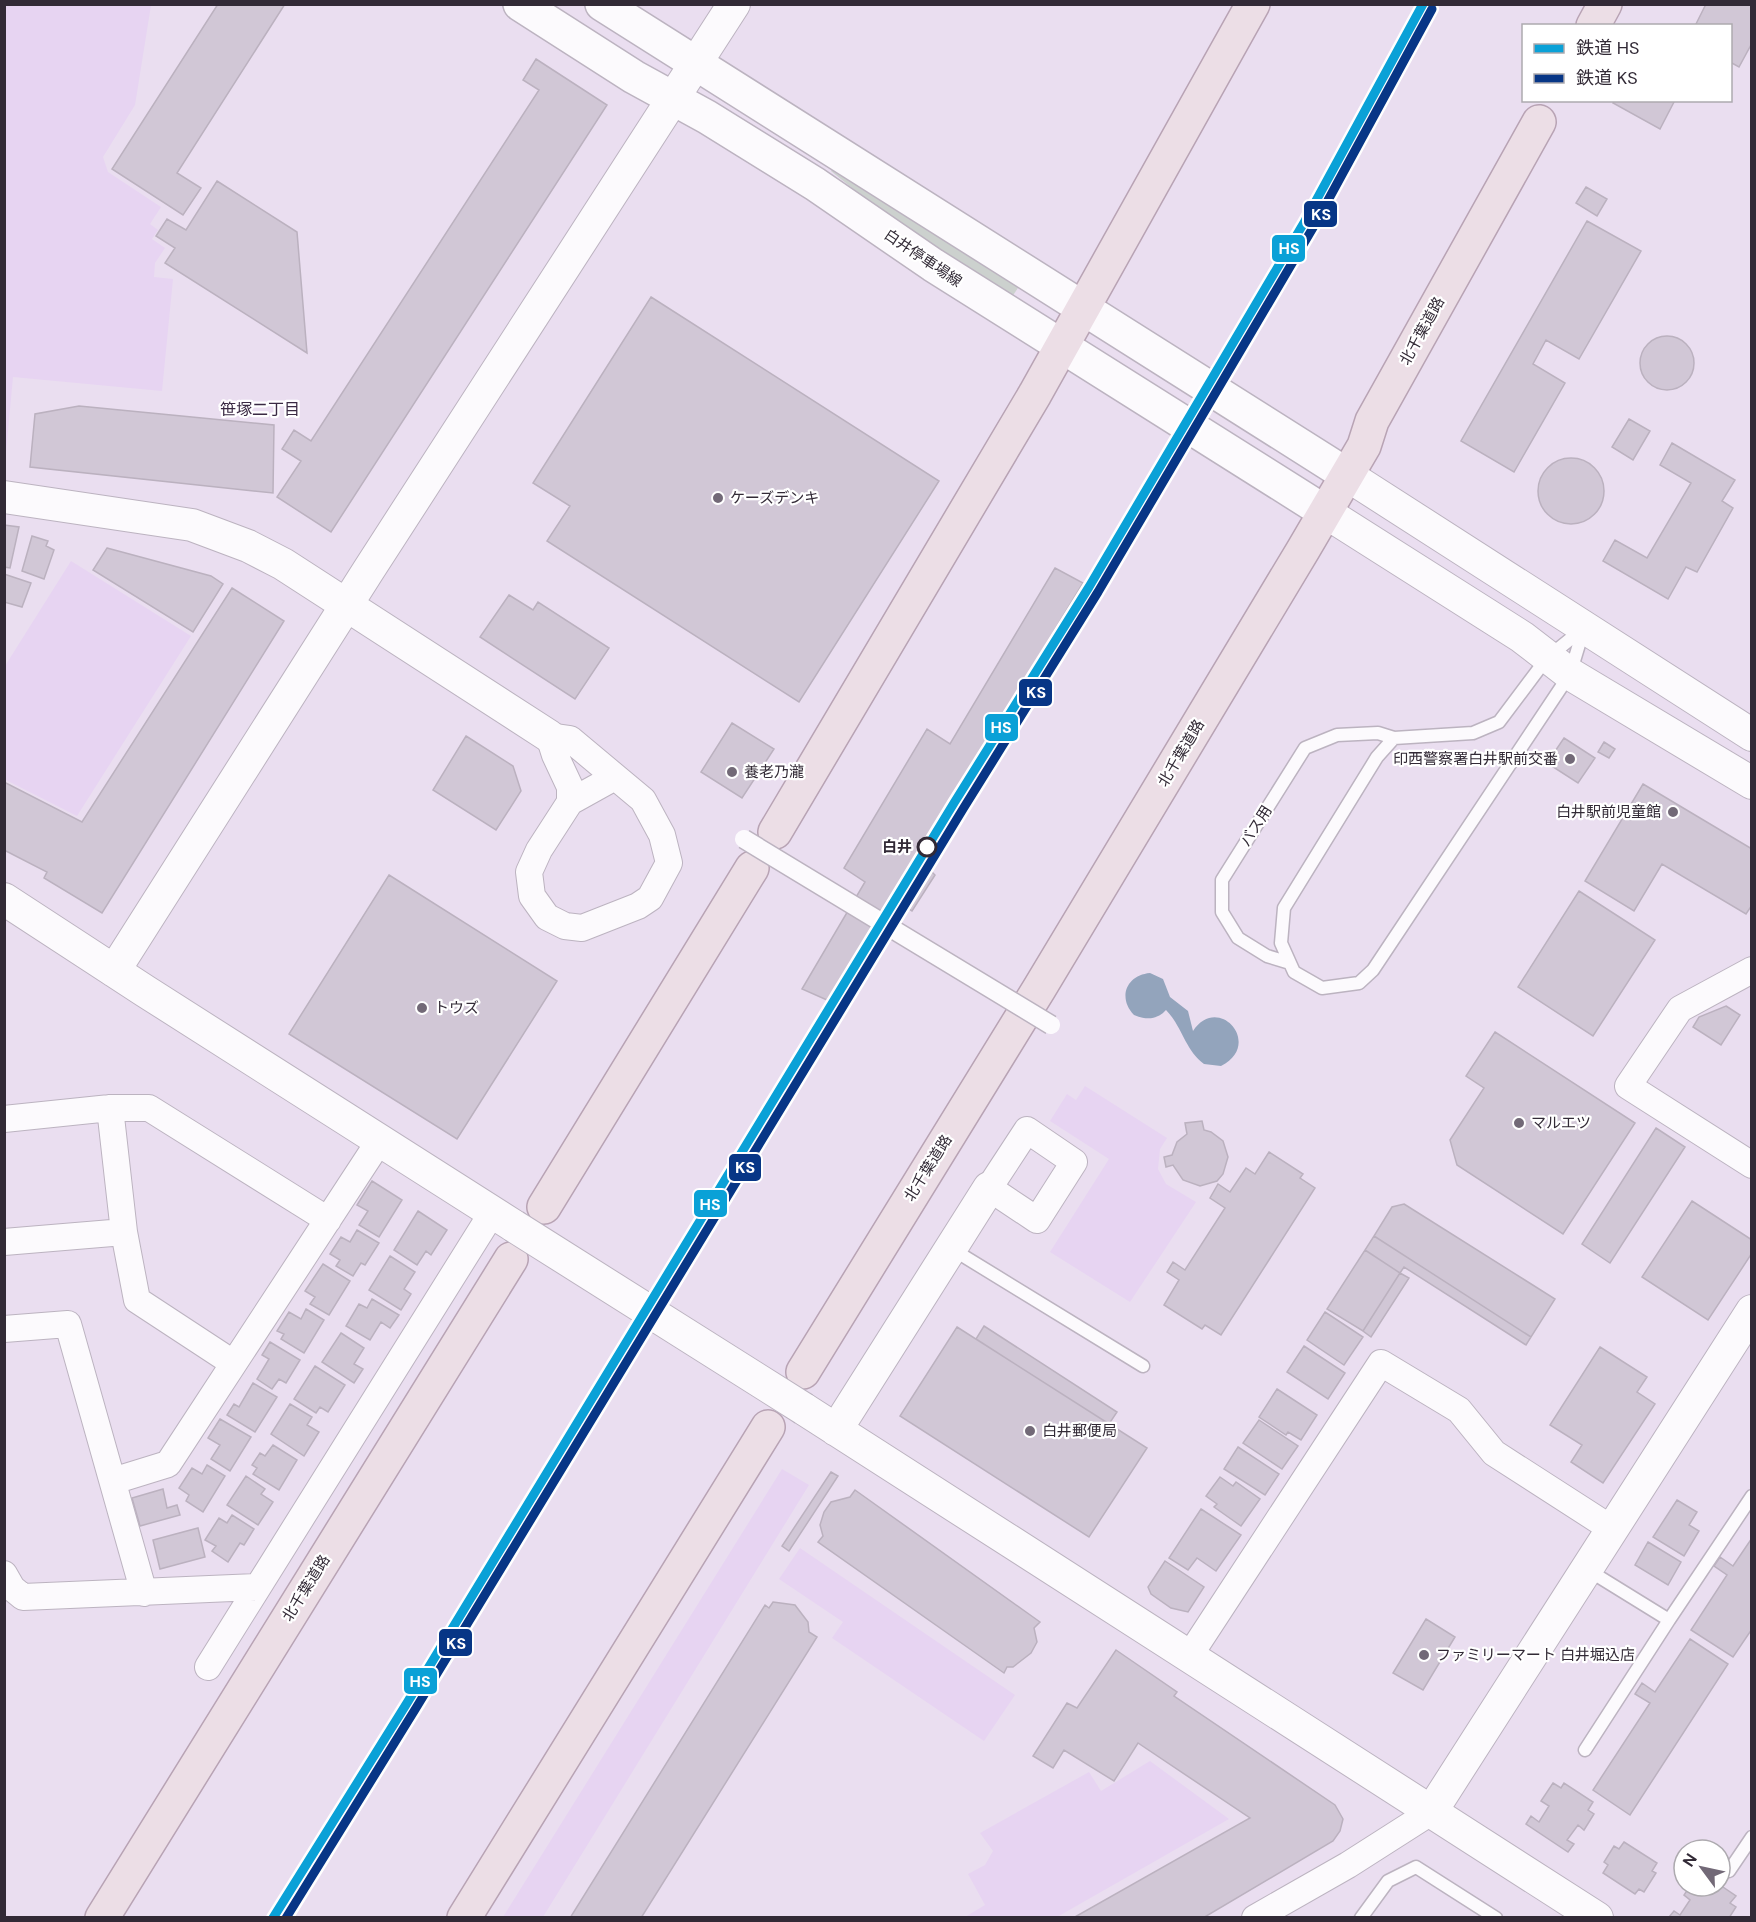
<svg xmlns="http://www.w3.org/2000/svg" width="1756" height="1922" viewBox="0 0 1756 1922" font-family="'DM Sans','Noto Sans JP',sans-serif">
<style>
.built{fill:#e7d4f2}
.green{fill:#ccd1ce}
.water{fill:#93a4bc}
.building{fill:#d1c7d6;stroke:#bbb1bf;stroke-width:1.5}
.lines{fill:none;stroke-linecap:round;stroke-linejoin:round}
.service-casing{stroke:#bcb3c0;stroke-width:15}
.minor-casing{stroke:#bcb3c0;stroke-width:28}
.tertiary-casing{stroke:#bcb3c0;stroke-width:34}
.secondary-casing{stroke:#bcb3c0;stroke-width:36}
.trunk-casing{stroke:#b8a3b4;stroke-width:36}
.service{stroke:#fcfafd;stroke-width:12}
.minor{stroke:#fcfafd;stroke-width:26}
.tertiary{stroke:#fcfafd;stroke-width:32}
.secondary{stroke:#fcfafd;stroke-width:33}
.trunk{stroke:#ecdee6;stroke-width:33}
.pedestrian-bridge-casing{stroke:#bcb3c0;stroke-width:21;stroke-linecap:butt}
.tertiary-bridge-casing{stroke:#bcb3c0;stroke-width:34;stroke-linecap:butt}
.pedestrian-bridge{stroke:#fcfafd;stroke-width:18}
.tertiary-bridge{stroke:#fcfafd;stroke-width:32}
.rail-1-casing{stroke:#fff;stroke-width:14}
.rail-2-casing{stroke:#fff;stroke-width:14}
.rail-1{stroke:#0aa1d7;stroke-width:9}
.rail-2{stroke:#073686;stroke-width:9}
.poi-dot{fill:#726977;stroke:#fff;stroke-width:2}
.stop-dot{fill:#fff;stroke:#322a36;stroke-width:3}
.labels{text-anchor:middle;stroke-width:4.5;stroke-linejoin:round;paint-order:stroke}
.street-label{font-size:15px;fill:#322a36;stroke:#fff}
.poi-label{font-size:15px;fill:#322a36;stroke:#fff;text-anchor:start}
.stop-label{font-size:15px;font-weight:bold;fill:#322a36;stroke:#fff;text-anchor:end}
.neighbourhood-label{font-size:16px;fill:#3a2a43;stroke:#fff}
.line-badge{stroke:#fff;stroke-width:2}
.badge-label{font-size:16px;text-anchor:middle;font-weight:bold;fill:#fff}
</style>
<rect width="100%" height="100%" fill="#eadef0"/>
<path class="built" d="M5 4 151 5 135 105 103 157 108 172 161 207 150 224 158 230 152 239 165 248 155 263 154 277 173 279 162 391 13 377 5 463Z
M71 561 191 636 77 816 4 779 5 666Z
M1085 1086 1167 1138 1160 1149 1158 1169 1166 1184 1196 1202 1130 1302 1050 1252 1109 1159 1050 1121 1067 1094 1076 1100Z
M782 1469 809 1485 543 1917H503Z
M800 1548 1015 1695 984 1741 832 1638 843 1622 779 1579Z
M1150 1761 1229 1819 1057 1917H965L985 1905 968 1874 985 1865 993 1851 980 1833 1089 1772 1101 1791Z"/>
<path class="green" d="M833 168 1020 285 1009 301 937 257 831 171Z"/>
<path class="water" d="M1150 973 1163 979 1170 997 1188 1011 1193 1031C1218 993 1264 1044 1221 1066L1204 1064C1185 1050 1182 1026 1166 1010 1157 1020 1146 1020 1134 1015 1117 997 1127 975 1150 973Z"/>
<path class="building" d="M218 4H285L177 173 201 188 183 215 112 169Z
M1706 4H1752V43L1739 67 1730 62V26H1695Z
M536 59 607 105 331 532 277 497 301 461 282 449 294 430 311 441 539 90 523 80Z
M1615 100H1675L1660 129 1613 103Z
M217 181 297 232 307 353 165 263 175 248 156 236 167 219 186 230Z
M1586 187 1607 199 1597 216 1576 203Z
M1587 221 1641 251 1579 359 1546 340 1533 364 1565 383 1514 472 1461 441Z
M651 297 939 481 799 702 547 541 570 506 533 483Z
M1640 363a27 27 0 1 1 54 0a27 27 0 1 1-54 0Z
M79 406 274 425 273 493 30 467 35 414Z
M1629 419 1650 431 1633 460 1612 447Z
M1672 443 1735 480 1722 501 1733 508 1697 572 1686 567 1668 599 1603 561 1615 540 1647 558 1691 483 1660 465Z
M1538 491a33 33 0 1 1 66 0a33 33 0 1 1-66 0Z
M4 525 19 527 10 568 4 567Z
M32 536 48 541 46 546 54 550 44 579 22 571Z
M107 548 211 576 223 584 193 632 93 570Z
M1055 568 1083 583 976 760 989 768 928 868 935 875 912 911 895 900 827 1000 802 989 865 882 844 868 927 729 950 744Z
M4 574 31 583 22 607 4 602Z
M232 588 284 621 102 913 44 878 47 872 4 850V782L82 822Z
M509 595 533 610 538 602 609 648 575 699 480 637Z
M732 723 774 749 742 798 701 772Z
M466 736 513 766 521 791 496 830 433 790Z
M1564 738 1595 758 1578 783 1547 763Z
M1604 742 1615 749 1609 758 1598 752Z
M1643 784 1752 849V905L1746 914 1662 864 1634 911 1585 881Z
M389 875 557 981 457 1139 289 1034Z
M1579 891 1655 940 1593 1036 1518 987Z
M1726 1006 1740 1015 1721 1045 1693 1027 1699 1017Z
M1495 1032 1635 1123 1563 1234 1457 1165 1450 1140 1484 1088 1466 1076Z
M1202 1121 1204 1130 1211 1132 1223 1141 1228 1157 1223 1174 1217 1181 1200 1186 1183 1180 1173 1165 1166 1167 1164 1157 1172 1155 1177 1142 1187 1134 1185 1123Z
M1656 1128 1685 1147 1610 1263 1582 1244Z
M1269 1152 1303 1174 1300 1178 1315 1188 1221 1335 1205 1325 1202 1329 1164 1305 1179 1280 1167 1272 1173 1262 1185 1270 1225 1208 1210 1198 1218 1184 1230 1192 1246 1168 1255 1174Z
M372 1181 402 1200 379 1237 359 1225 368 1211 357 1205Z
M1692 1201 1752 1240V1253L1708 1320 1642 1277Z
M1404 1204 1555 1299 1531 1337 1374 1236 1392 1207Z
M418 1211 447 1230 431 1255 426 1251 417 1265 394 1250Z
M357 1230 379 1243 365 1265 361 1263 353 1276 336 1266 340 1260 330 1254 341 1237 350 1242Z
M1374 1236 1531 1337 1526 1345 1404 1267 1400 1273 1365 1250Z
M1365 1250 1400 1273 1363 1331 1327 1309Z
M390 1256 415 1272 404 1289 411 1294 401 1310 369 1290Z
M323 1264 350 1281 329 1315 310 1304 315 1297 305 1291Z
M1400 1273 1409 1278 1371 1337 1363 1331Z
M372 1299 399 1315 390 1328 381 1322 370 1340 346 1326 359 1304 367 1308Z
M306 1309 324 1320 304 1353 281 1339 284 1334 277 1331 289 1312 301 1319Z
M1325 1312 1363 1337 1344 1365 1307 1340Z
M984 1326 1117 1412 1109 1424 976 1339Z
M957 1327 1147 1448 1089 1537 900 1416Z
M341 1333 364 1348 354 1364 363 1369 354 1383 322 1362Z
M270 1342 300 1360 286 1383 279 1379 272 1389 257 1379 269 1359 262 1355Z
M1304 1346 1345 1373 1328 1399 1287 1372Z
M1600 1347 1647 1377 1637 1392 1655 1404 1603 1483 1571 1462 1582 1445 1550 1425Z
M315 1366 345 1385 328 1412 320 1407 316 1413 294 1399Z
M253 1383 277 1397 255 1432 227 1415 234 1404 239 1407Z
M1277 1389 1317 1415 1301 1440 1288 1432 1286 1435 1259 1417Z
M290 1404 312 1417 307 1425 319 1432 304 1456 271 1434Z
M220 1419 251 1437 230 1471 211 1459 220 1445 208 1438Z
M1259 1420 1298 1446 1282 1469 1243 1443Z
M273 1445 297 1460 279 1490 253 1474 257 1468 252 1465 260 1453 265 1456Z
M1238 1447 1279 1474 1265 1495 1224 1469Z
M207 1465 225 1476 203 1512 186 1501 189 1495 179 1488 192 1468 202 1474Z
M831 1472 838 1476 789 1551 782 1546Z
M246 1476 265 1489 261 1494 273 1502 258 1525 227 1505Z
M1220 1477 1233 1486 1236 1482 1260 1499 1241 1526 1214 1507 1217 1504 1206 1496Z
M163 1489 167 1508 177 1505 180 1515 140 1526 132 1498Z
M855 1490 1040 1622 1034 1628 1037 1642 1031 1653 1013 1667H1007L1004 1673 818 1542 823 1536 820 1525 824 1512 831 1502 850 1497Z
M1677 1500 1697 1512 1689 1525 1699 1531 1684 1556 1653 1537Z
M1201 1509 1241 1535 1216 1571 1197 1558 1188 1570 1169 1558Z
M232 1515 254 1529 244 1545 240 1543 228 1562 212 1551 216 1546 205 1540 219 1518 227 1523Z
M198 1528 205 1557 160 1569 153 1540Z
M1752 1538V1629L1733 1657 1691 1630 1727 1575 1714 1566 1720 1557 1733 1566Z
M1648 1542 1681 1562 1668 1585 1635 1565Z
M1165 1561 1204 1587 1188 1612 1171 1608 1151 1594 1148 1587Z
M773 1602 795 1605 808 1622 809 1632 817 1637 641 1918H570L765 1605 769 1608Z
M1426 1619 1455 1637 1423 1690 1393 1673Z
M1690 1639 1728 1664 1630 1815 1593 1790 1650 1703 1635 1694 1642 1683 1655 1692Z
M1116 1650 1177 1692 1174 1696 1335 1805 1343 1819 1340 1831 1333 1841 1203 1918H1073L1250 1818 1138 1743 1114 1781 1064 1750 1053 1768 1033 1756 1067 1703 1077 1708Z
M1553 1783 1561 1788 1564 1783 1593 1802 1588 1810 1594 1814 1584 1830 1578 1825 1567 1840 1574 1844 1568 1852 1526 1824 1531 1816 1539 1822 1549 1806 1541 1801Z
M1624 1842 1657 1863 1652 1871 1656 1873 1644 1892 1639 1889 1635 1894 1603 1873 1608 1865 1604 1862 1614 1846 1619 1849Z
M1720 1885 1736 1896 1730 1903 1736 1907 1729 1918 1669 1917 1674 1911 1680 1915 1690 1900 1684 1895 1690 1886Z"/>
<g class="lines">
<defs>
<path id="service" d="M1584 628 1570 674 1373 970 1359 983 1322 988 1294 972 1281 943 1284 908 1377 757 1394 738 1473 733 1499 722 1547 658Z
M1290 963 1267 956 1238 938 1222 912V880L1305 748 1337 735 1378 733 1394 738
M952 1249 1143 1366
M1588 1570 1669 1620 1752 1496
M1585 1750 1669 1620
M1729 1871 1752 1837
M1361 1918 1388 1881 1416 1867 1496 1918"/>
<path id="minor" d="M549 736 570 739 643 800 662 835 669 863 650 898 638 906 582 928 565 926 547 917 532 896 529 872 539 850 570 802V787L555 755Z
M570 802 615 777
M1752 970 1680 1009 1628 1086 1752 1165
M4 1119 110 1108
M1027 1130 1074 1162 1037 1220 989 1188Z
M4 1242 124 1232
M4 1329 68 1324 144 1593
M233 1363 137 1300 124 1232 110 1108H149L328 1220
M113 1481 168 1464 380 1140
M4 1574 12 1588 23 1597 258 1587 492 1213
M1188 1658 1381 1363 1459 1410 1494 1453 1612 1529
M208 1667 258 1587
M1255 1918 1348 1865 1431 1812"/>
<path id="tertiary" d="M1347 475 1752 735
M4 497 192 525 248 546 283 564 549 736
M1325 512 1522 637 1570 674 1752 783
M4 899 145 991 514 1226
M114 971 368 571 734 4
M804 1409 1597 1918
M836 1430 989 1188
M1431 1812 1752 1311"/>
<path id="secondary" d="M520 4 634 77 707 117 815 184 933 265 1325 512
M602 4 1347 475"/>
<path id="trunk" d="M1593 26 1605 4
M775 832 1035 394 1253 4
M544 1207 752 868
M803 1372 1039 989 1303 550 1364 446 1372 421 1539 122
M102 1918 511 1259
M464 1918 768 1427"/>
</defs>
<use href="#service" class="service-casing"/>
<use href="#minor" class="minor-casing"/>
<use href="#tertiary" class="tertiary-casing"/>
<use href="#secondary" class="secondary-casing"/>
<use href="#trunk" class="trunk-casing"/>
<use href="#service" class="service"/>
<use href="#minor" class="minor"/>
<use href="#tertiary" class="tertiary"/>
<use href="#secondary" class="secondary"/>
<use href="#trunk" class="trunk"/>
<defs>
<path id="pedestrian-bridge" d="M744 839 1051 1025"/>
<path id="tertiary-bridge" d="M514 1226 804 1409"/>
</defs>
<use href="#pedestrian-bridge" class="pedestrian-bridge-casing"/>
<use href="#tertiary-bridge" class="tertiary-bridge-casing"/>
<use href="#pedestrian-bridge" class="pedestrian-bridge"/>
<use href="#tertiary-bridge" class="tertiary-bridge"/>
<defs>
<path id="rail-1" d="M273 1918 407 1703 954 803 1089 587 1305 221 1423 4"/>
<path id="rail-2" d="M286 1918 416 1708 963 809 1098 592 1314 226 1432 9"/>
</defs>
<use href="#rail-1" class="rail-1-casing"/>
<use href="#rail-2" class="rail-2-casing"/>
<use href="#rail-1" class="rail-1"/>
<use href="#rail-2" class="rail-2"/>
</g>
<g class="poi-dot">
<circle cx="718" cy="498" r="6"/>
<circle cx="1570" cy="759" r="6"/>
<circle cx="732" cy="772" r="6"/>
<circle cx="1673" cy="812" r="6"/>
<circle cx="422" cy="1008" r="6"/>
<circle cx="1519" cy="1123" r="6"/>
<circle cx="1030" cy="1431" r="6"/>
<circle cx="1424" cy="1655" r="6"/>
</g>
<circle class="stop-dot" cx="927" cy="847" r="9"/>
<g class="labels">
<g class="street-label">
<text transform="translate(923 258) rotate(34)" y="5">白井停車場線</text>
<text transform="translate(1422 331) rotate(-61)" y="5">北千葉道路</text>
<text transform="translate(1181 753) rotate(-59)" y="5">北千葉道路</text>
<text transform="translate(1256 826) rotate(-58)" y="5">バス用</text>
<text transform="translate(928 1168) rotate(-58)" y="5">北千葉道路</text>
<text transform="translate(306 1588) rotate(-58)" y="5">北千葉道路</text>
</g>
<g class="poi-label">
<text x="730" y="503">ケーズデンキ</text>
<text x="1558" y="764" text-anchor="end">印西警察署白井駅前交番</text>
<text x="744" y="777">養老乃瀧</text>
<text x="1661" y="817" text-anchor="end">白井駅前児童館</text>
<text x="434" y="1013">トウズ</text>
<text x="1531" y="1128">マルエツ</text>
<text x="1042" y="1436">白井郵便局</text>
<text x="1436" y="1660">ファミリーマート 白井堀込店</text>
</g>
<g class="stop-label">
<text x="912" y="852">白井</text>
</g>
<g class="neighbourhood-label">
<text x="260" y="415">笹塚二丁目</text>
</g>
</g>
<g class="line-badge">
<rect x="1303" y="200" width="35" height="28" rx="6" fill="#073686"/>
<rect x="1271" y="234" width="35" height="29" rx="6" fill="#0aa1d7"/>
<rect x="1018" y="678" width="35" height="29" rx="6" fill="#073686"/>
<rect x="984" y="713" width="35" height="29" rx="6" fill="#0aa1d7"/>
<rect x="728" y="1153" width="34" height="29" rx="6" fill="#073686"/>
<rect x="693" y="1189" width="35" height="29" rx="6" fill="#0aa1d7"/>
<rect x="438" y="1628" width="35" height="29" rx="6" fill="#073686"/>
<rect x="403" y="1667" width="35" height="28" rx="6" fill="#0aa1d7"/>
</g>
<g class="badge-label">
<text x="1321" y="220">KS</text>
<text x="1289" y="254">HS</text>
<text x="1036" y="698">KS</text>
<text x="1001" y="733">HS</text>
<text x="745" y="1173">KS</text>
<text x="710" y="1210">HS</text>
<text x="456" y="1649">KS</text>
<text x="420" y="1687">HS</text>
</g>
<rect width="1756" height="1922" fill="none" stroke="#322a36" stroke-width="12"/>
<rect x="1522" y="24" width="210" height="78" fill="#ffffff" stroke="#adaaaf" stroke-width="1.5"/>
<rect x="1534" y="44" width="30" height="9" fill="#0aa1d7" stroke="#adaaaf" stroke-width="1.5"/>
<text x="1576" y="54" font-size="18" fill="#322a36">鉄道 HS</text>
<rect x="1534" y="74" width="30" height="9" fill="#073686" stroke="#adaaaf" stroke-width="1.5"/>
<text x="1576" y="84" font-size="18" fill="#322a36">鉄道 KS</text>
<g transform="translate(1702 1868) rotate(303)"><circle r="28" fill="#ffffff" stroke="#adaaaf" stroke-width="1.5"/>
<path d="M0-4.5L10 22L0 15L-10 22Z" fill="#726977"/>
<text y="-9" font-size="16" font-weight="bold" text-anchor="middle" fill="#322a36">N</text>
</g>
</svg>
